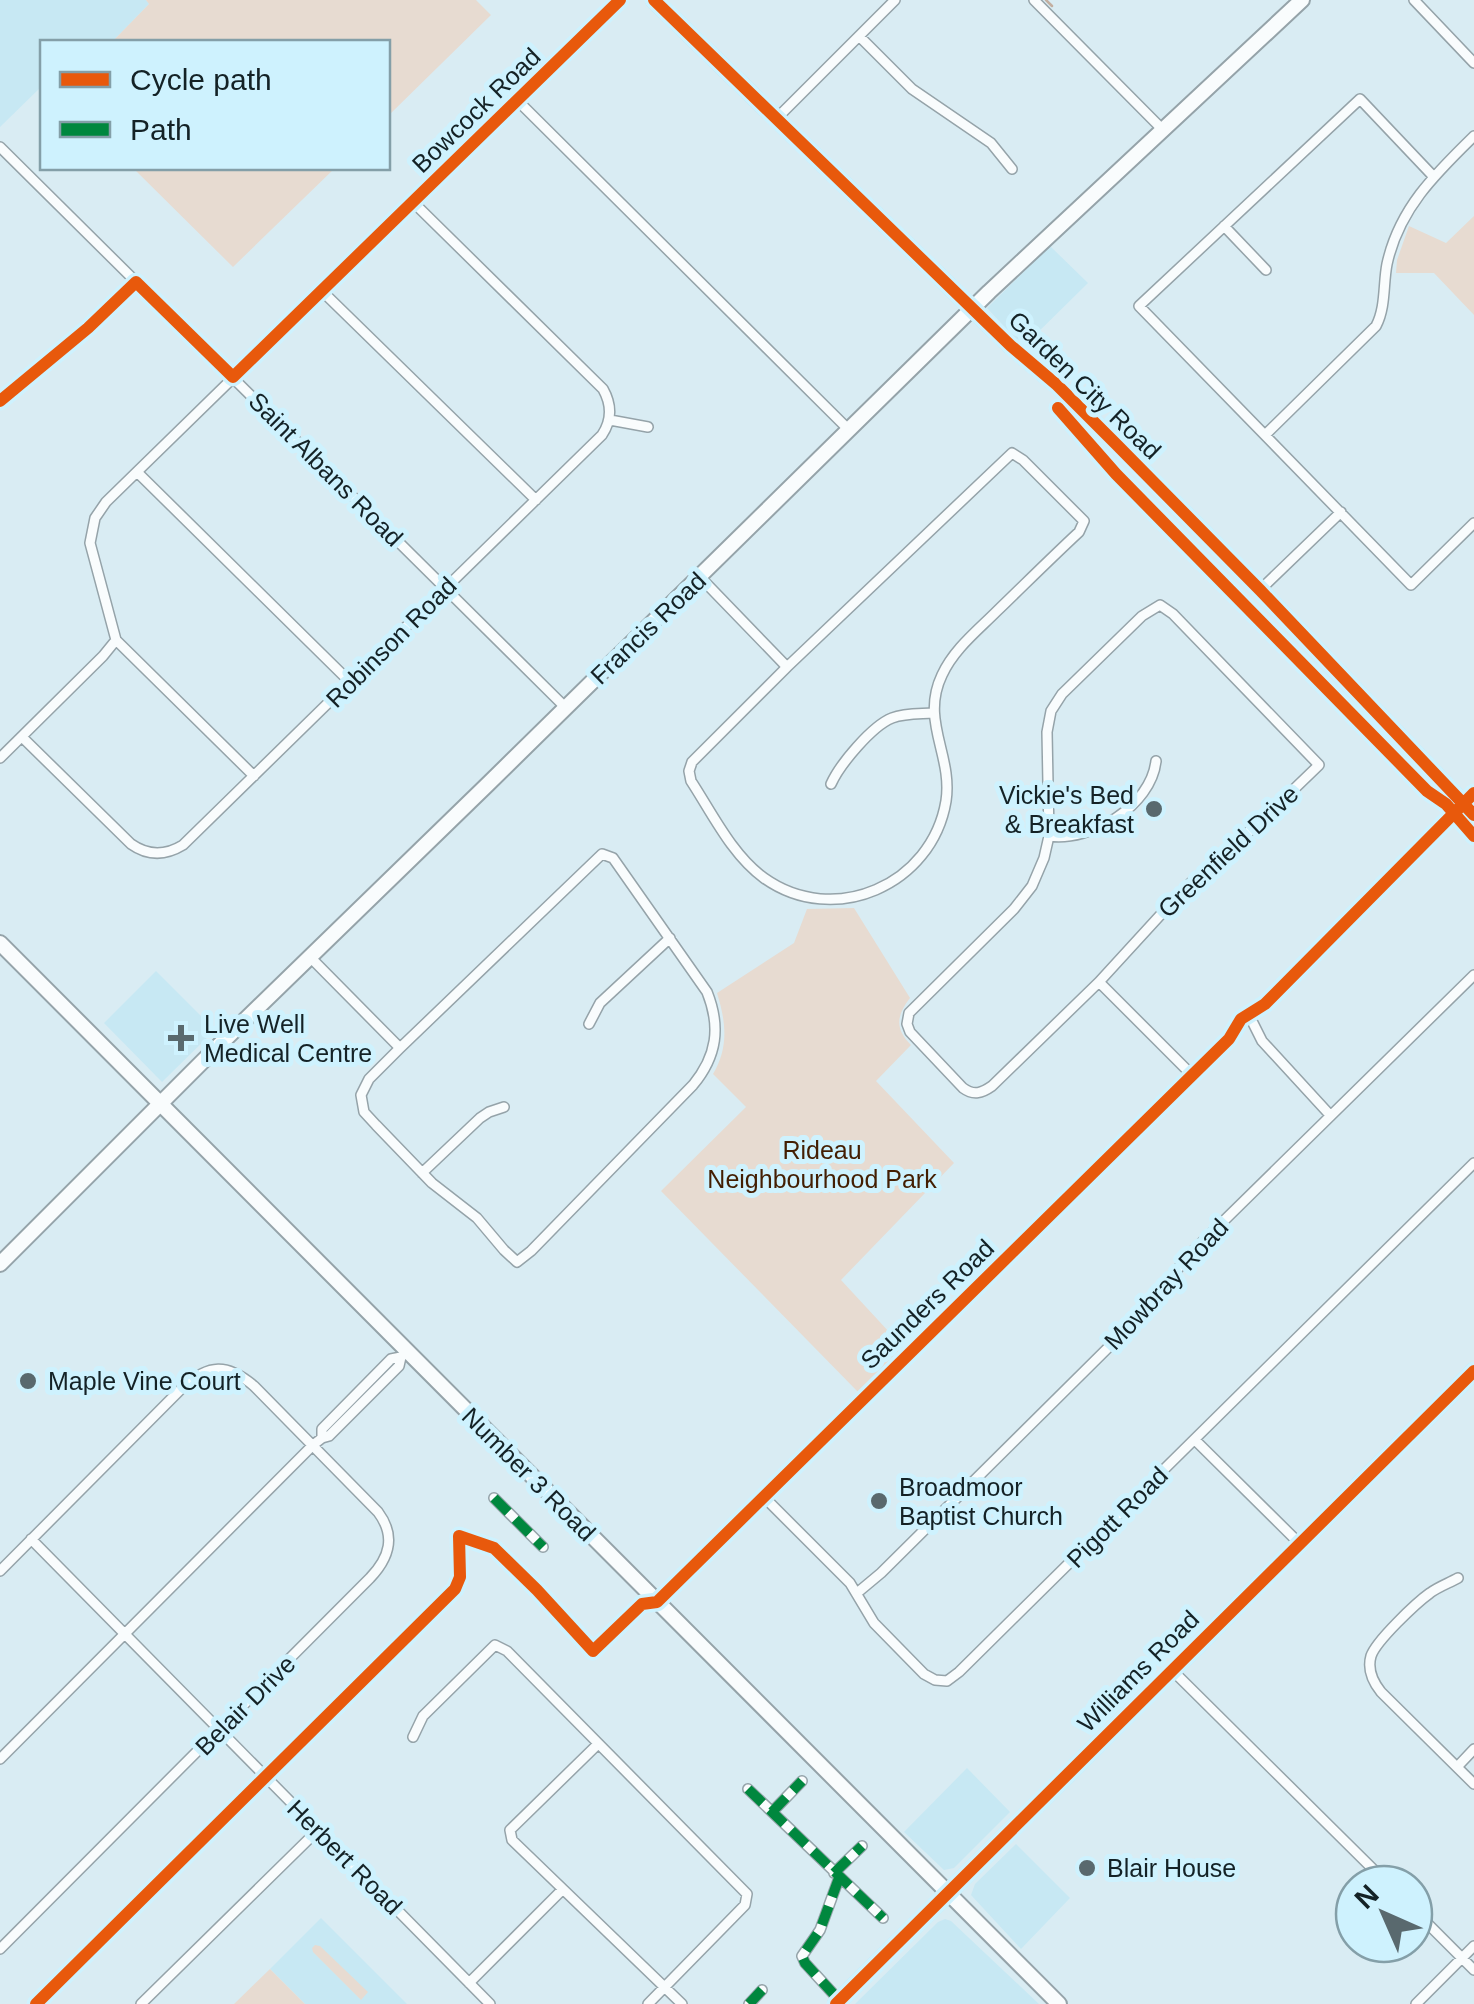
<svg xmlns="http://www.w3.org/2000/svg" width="1474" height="2004" viewBox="0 0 1474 2004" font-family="Helvetica,sans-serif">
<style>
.built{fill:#c7e8f3}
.green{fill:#e7dbd1}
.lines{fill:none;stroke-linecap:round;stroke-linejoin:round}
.stream{stroke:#c3afa1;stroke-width:2.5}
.street-casing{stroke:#95a3a9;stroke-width:12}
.secondary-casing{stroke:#95a3a9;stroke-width:18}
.street{stroke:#f9fcfd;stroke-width:9}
.secondary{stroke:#f9fcfd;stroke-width:14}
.quiet{stroke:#00873e;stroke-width:10;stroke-dasharray:20 10;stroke-linecap:butt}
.cycleway-casing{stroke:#cef2fe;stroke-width:19}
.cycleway{stroke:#e8590c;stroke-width:12}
.poi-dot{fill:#59696e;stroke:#cef2fe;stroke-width:4}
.labels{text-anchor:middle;stroke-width:10;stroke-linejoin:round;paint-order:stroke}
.street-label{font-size:25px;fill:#142226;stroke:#cef2fe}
.poi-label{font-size:25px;fill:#142226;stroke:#cef2fe;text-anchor:start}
.park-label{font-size:25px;fill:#431e02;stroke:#cef2fe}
</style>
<rect width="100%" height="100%" fill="#d9ecf3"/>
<path class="built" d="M0 0H146L149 4 112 42H42V86L0 127Z
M1050 246 1088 283 1023 347 987 308Z
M156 971 215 1030 162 1082 104 1023Z
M967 1768 1010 1812 954 1868 944 1870 904 1832Z
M1016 1844 1070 1898 1021 1949 971 1895 975 1884Z
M321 1918 407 2004H305L270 1969Z
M945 1919 951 1921 1039 2004H855L938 1922Z"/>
<path class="green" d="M146 0H476L491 15 388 116V42H112L149 4Z
M133 168H335L233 267Z
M1474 216V315L1434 273H1396L1397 260 1409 226 1446 243Z
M854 908 910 998C896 1016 895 1029 911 1045L876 1081 954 1163 841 1280 903 1347 858 1392 661 1191 746 1107 713 1074C729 1047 726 1022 717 993L794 943 807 909Z
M315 1945 320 1946 368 1992 361 2000 313 1952 312 1948Z
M270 1969 305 2004H234Z"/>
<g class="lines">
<path class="stream" d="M1046 0 1052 6"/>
<defs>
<path id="street" d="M1034 0 1163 130
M1414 0 1474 63
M859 36 912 89 991 143 1012 169
M518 101 849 430
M777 118 895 0
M0 147 566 708
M1433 176 1360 99 1139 306 1411 585 1474 523
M1224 226 1266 270
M322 291 536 500
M0 401 88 328 136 282
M610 420 648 427
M1265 435 1376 326C1386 307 1383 284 1387 264 1399 209 1435 174 1474 136
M1012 453 1023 460 1084 521 1079 532C1051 558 1024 585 997 611 977 631 954 649 942 675 920 721 953 755 946 801 932 885 834 928 764 878 732 855 712 813 691 781L689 771 692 762 787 667Z
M137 472 350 682
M700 577 787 667
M1260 590 1341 512
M1160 605 1173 614 1319 765 1261 821 1186 887 1099 982 992 1086C982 1093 974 1096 963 1088L910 1032 907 1024 909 1013 1014 909 1032 886 1044 858 1049 836 1047 732 1051 711 1062 694 1142 616Z
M116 640 254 776
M22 737 131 844C148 856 165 856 183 845L602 435C612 420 612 405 603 389L413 202
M0 758 103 656 116 640 90 543 95 518 106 502 620 0
M831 784C840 764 872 726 892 718 905 713 919 714 933 713
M1049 836C1091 842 1151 806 1156 761
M602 854 613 858 707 992C721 1027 717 1056 693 1085L531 1251 517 1262 504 1250 477 1218 432 1183 376 1125 364 1112 361 1095 369 1079 400 1048Z
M311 958 400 1048
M1099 982 1192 1075
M1253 1023 1262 1041 1330 1115
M589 1024 600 1003 670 938
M422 1173 480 1118 489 1112 504 1107
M322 1438V1429L391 1359 401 1357
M1195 1440 1299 1543
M763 1496 850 1583 874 1623 924 1674 935 1680 947 1681 959 1672 1474 1163
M494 1498 543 1547
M31 1539 490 2004
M0 1571 183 1387C209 1364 227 1363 254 1386L378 1512C396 1536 390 1557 370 1578L0 1949
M1458 1578C1449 1583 1438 1587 1430 1593 1416 1603 1376 1641 1371 1656 1367 1670 1373 1682 1381 1692L1474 1784
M857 1593 881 1573 1139 1317 1189 1255 1474 975
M657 1602 1229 1039 1241 1019 1265 1004 1474 793
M1172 1670 1388 1884
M413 1737 423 1716 495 1645 507 1651 747 1894 745 1905 648 2004
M598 1744 510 1830 512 1840 682 2004
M0 1759 313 1445 322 1438 329 1436 399 1366 401 1357 407 1352
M1457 1767 1474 1749
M748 1789 883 1918
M772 1812 802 1781
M834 1873 862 1846
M839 1878 820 1930 802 1956 805 1963 839 2000
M1414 1910 1474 1970
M469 1983 562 1890
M141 2004 318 1830
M749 2004 762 1990
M1416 2004 1474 1946"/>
<path id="secondary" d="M654 0 1011 346 1057 385 1117 445 1260 590 1474 815
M0 943 1059 2004
M0 1264 210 1054 488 784 989 292 1302 0
M836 2004 1474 1371"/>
</defs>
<use href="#street" class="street-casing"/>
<use href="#secondary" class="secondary-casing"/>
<use href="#street" class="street"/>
<use href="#secondary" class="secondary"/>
<path class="quiet" d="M494 1498 543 1547
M748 1789 883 1918
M772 1812 802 1781
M834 1873 862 1846
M839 1878 820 1930 802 1956 805 1963 839 2000
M749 2004 762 1990"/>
<defs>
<path id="cycleway" d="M654 0 1011 346 1057 385 1117 445 1260 590 1474 815
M0 401 88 328 136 282 233 377 620 0
M1058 408 1116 474 1427 791 1446 804 1474 836
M36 2004 455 1589 460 1577 459 1536 494 1548 537 1590 593 1651 642 1604 657 1602 1229 1039 1241 1019 1265 1004 1474 793
M836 2004 1474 1371"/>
</defs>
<use href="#cycleway" class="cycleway-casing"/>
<use href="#cycleway" class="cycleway"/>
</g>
<g class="poi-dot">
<circle cx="1154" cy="809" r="10"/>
<path d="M176 1023h10v10h10v10h-10v10h-10v-10h-10v-10h10z"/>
<circle cx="28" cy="1381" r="10"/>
<circle cx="879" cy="1501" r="10"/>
<circle cx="1087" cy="1868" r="10"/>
</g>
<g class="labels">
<g class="street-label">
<text transform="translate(476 110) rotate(-44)" y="9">Bowcock Road</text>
<text transform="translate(1085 385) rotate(44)" y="9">Garden City Road</text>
<text transform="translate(326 469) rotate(45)" y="9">Saint Albans Road</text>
<text transform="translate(648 628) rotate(-44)" y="9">Francis Road</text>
<text transform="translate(391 642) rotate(-45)" y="9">Robinson Road</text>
<text transform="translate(1228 851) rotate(-43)" y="9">Greenfield Drive</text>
<text transform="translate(1166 1284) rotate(-47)" y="9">Mowbray Road</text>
<text transform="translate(927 1304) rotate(-44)" y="9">Saunders Road</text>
<text transform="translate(529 1474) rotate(45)" y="9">Number 3 Road</text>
<text transform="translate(1117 1517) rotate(-45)" y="9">Pigott Road</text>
<text transform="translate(1138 1671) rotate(-45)" y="9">Williams Road</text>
<text transform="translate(245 1705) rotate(-45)" y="9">Belair Drive</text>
<text transform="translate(345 1857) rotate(45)" y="9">Herbert Road</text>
</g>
<g class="poi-label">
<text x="1134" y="804" text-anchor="end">Vickie's Bed<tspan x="1134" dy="29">&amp; Breakfast</tspan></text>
<text x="204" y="1033">Live Well<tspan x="204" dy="29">Medical Centre</tspan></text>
<text x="48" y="1390">Maple Vine Court</text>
<text x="899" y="1496">Broadmoor<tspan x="899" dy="29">Baptist Church</tspan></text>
<text x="1107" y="1877">Blair House</text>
</g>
<g class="park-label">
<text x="822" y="1159">Rideau<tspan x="822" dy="29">Neighbourhood Park</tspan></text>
</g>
</g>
<rect x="40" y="40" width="350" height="130" fill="#cef2fe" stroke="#849fa8" stroke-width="2.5"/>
<rect x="60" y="72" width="50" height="15" fill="#e8590c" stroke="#849fa8" stroke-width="2.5"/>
<text x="130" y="90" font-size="30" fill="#142226">Cycle path</text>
<rect x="60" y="122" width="50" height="15" fill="#00873e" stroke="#849fa8" stroke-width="2.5"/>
<text x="130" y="140" font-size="30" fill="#142226">Path</text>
<g transform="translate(1384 1914) rotate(315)"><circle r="48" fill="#cef2fe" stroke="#849fa8" stroke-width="2.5"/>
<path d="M0-8L18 38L0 25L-18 38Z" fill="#59696e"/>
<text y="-15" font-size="28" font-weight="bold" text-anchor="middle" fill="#142226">N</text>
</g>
</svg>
